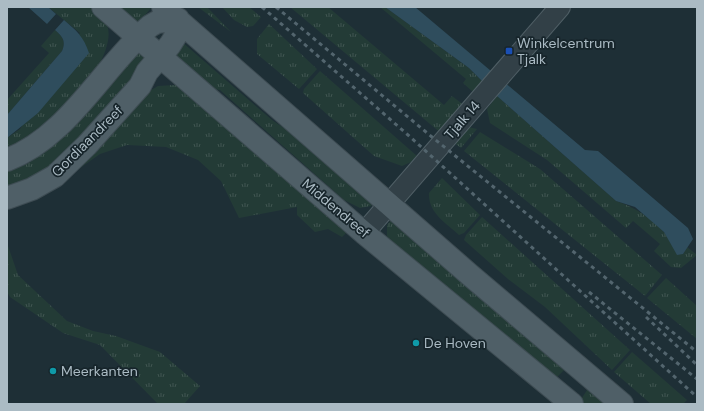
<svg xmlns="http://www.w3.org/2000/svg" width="704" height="411" viewBox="0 0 704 411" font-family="'DM Sans',sans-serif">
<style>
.grass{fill:url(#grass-tufts)}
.water{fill:#2f4d5d}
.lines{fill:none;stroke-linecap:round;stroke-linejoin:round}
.minor-casing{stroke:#4f5e65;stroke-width:22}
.major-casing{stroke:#3e4c53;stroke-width:24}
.minor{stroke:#324047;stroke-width:20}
.major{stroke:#4f5f67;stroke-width:22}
.rail{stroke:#53656e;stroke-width:3;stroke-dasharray:4 4;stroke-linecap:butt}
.transit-dot{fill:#1a4fb4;stroke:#17252b;stroke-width:1.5}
.culture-dot{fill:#0f9aa8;stroke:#17252b;stroke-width:1.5}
.labels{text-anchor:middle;stroke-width:3.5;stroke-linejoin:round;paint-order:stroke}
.poi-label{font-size:14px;fill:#abbbc4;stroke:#17252b;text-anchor:start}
.street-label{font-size:14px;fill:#abbbc4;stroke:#17252b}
</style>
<defs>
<pattern id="grass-tufts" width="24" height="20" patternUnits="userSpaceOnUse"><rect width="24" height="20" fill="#233b36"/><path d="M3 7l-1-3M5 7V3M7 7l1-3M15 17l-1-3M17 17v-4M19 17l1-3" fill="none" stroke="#405551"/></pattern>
</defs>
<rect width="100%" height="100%" fill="#1e2f36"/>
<path class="grass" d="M48 7H92C96 11 102 16 105 21 113 33 106 51 100 63L49 124 7 154V138L20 129 80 33Z
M110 7H150L151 8 134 28Z
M198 7H207L231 32Z
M222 7H249L261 17 253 26 247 27 234 20Z
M290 7H328L444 105 452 96 465 106 442 134Z
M380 7H385L469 68 483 82 473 92 463 83 466 79Z
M269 24 317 69 299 89 257 54V39Z
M55 30C63 37 66 41 62 51L7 115V100L49 53 41 46Z
M182 42 272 120 337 164 373 204 371 206 360 208 344 200 220 90 204 88 169 57Z
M138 44 155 57 46 173 7 190V171L27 164 45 151Z
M320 71 417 156 411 162 402 166 374 156 303 93 304 89Z
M175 85 193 91 352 227 342 237 328 229 315 232 297 215V207L239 218 221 181 198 160 166 147 127 145 100 154 73 173 141 96 158 86Z
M497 96 616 201C634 207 650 217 663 231 673 243 667 245 683 254L687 247 697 255 681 268 671 267 654 251 660 244 633 221 626 228 547 160 490 123 487 109Z
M468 127 477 129 461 148 453 142Z
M480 132 540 169 662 275 645 296 464 151Z
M442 178 480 215 464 233 459 235C446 223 428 213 429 193Z
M395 215 567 367 557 377 395 245 387 236V225Z
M482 217 630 350 612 370 545 307 508 279 464 240 466 235Z
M7 243 18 275 67 321 93 331 116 336 160 352 200 386 184 404H158L100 345 63 333 10 297 7 292Z
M666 278 697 306V339L647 298Z
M632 352 687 400 683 404H651L614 372Z
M589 387 610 404H583L580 401Z"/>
<path class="water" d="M28 7H48L56 14 47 24Z
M385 7H415L585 150 598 151 688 228 693 239 683 254 677 255 664 232 635 207 616 201 497 96 469 68Z
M64 20C76 30 84 37 89 53L38 113 7 138V115L62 51C66 41 63 37 55 30Z"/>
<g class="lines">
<defs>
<path id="minor" d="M364 233 560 7"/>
<path id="major" d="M103 7 364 233 572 404
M163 7 470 275 622 404
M7 160C68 137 102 68 150 26L157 22 178 19
M7 198 32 189 55 176 87 145 140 86 147 72 170 45 175 37 178 19"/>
</defs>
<use href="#minor" class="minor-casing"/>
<use href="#major" class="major-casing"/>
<use href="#minor" class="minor"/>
<use href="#major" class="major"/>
<path class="rail" d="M262 7 408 135 697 397
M276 7 432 137 697 352
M589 292 697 379
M646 317 697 365"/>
</g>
<rect class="transit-dot" x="505" y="47" width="8" height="8" rx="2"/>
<g class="culture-dot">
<circle cx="416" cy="343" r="4"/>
<circle cx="53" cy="371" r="4"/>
</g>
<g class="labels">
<g class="poi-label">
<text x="517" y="48">Winkelcentrum<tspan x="517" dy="16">Tjalk</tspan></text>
<text x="424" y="348">De Hoven</text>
<text x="61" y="376">Meerkanten</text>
</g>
<g class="street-label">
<text transform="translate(462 120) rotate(-49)" y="5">Tjalk 14</text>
<text transform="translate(87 141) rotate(-45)" y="5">Gordiaandreef</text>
<text transform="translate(336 208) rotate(40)" y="5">Middendreef</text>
</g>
</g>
<rect width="704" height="411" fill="none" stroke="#abbbc4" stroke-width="16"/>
</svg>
